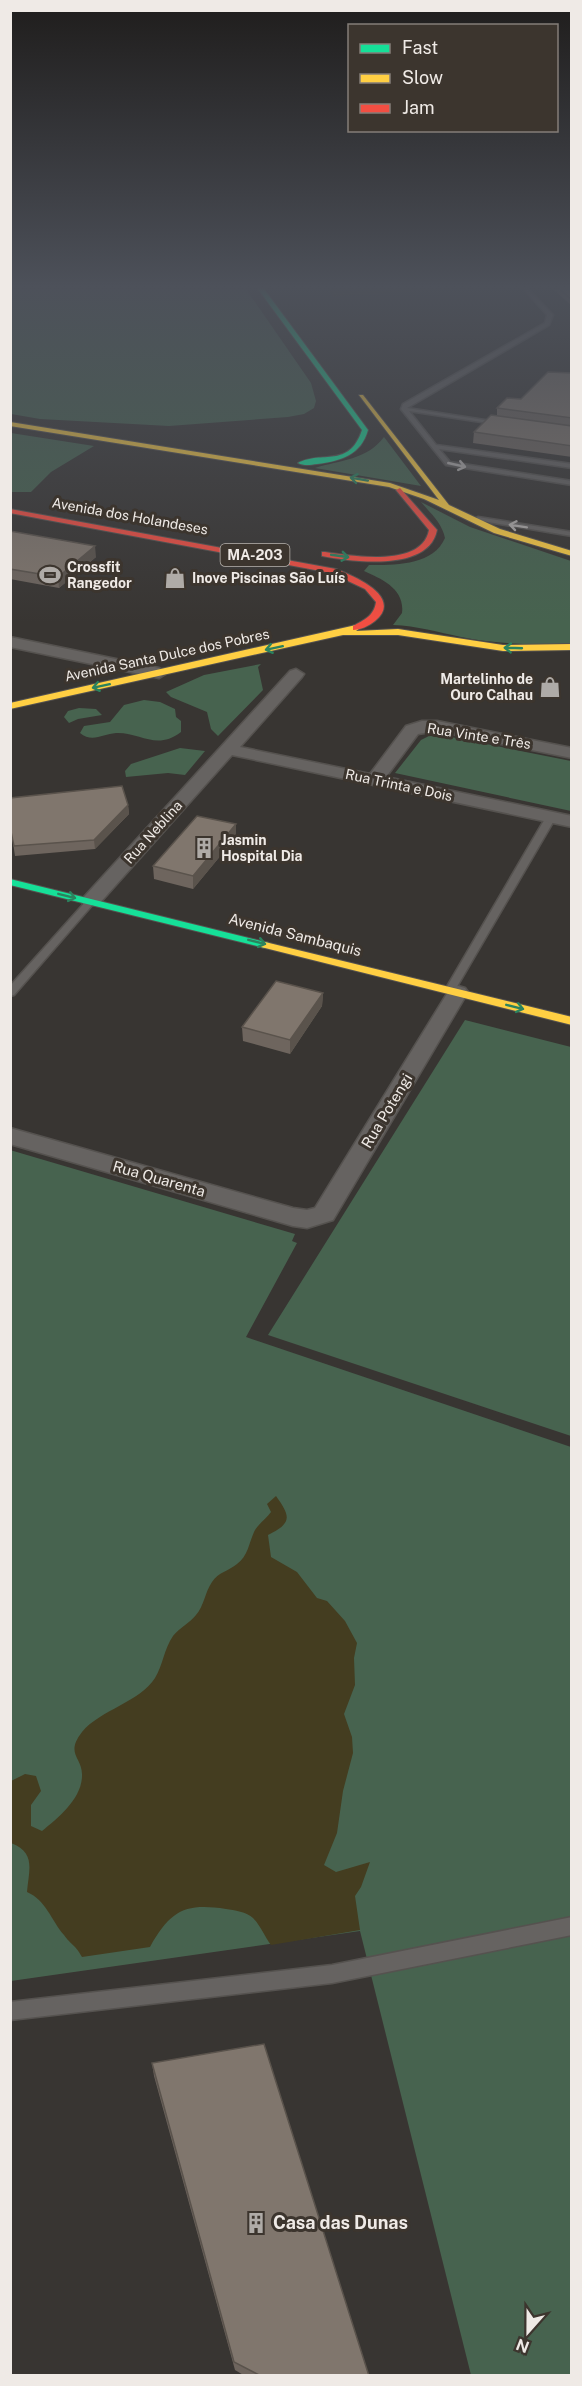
<svg xmlns="http://www.w3.org/2000/svg" width="582" height="2386" viewBox="0 0 582 2386" font-family="'Public Sans',sans-serif">
<style>
.green{fill:#47634f}
.sand{fill:#443d20}
.lines{fill:none;stroke-linecap:round;stroke-linejoin:round}
.lane-casing{stroke:#55524f;stroke-width:3}
.street-casing{stroke:#55524f;stroke-width:3}
.fast-casing{stroke:#55524f;stroke-width:2}
.slow-casing{stroke:#55524f;stroke-width:2}
.jam-casing{stroke:#55524f;stroke-width:2}
.lane{fill:#666361;fill-rule:evenodd}
.street{fill:#666361;fill-rule:evenodd}
.fast{fill:#16e098;fill-rule:evenodd}
.slow{fill:#ffcf43;fill-rule:evenodd}
.jam{fill:#f24e42;fill-rule:evenodd}
.wall{fill:#6e655e}
.shaded-wall{fill:#5a534c}
.building{fill:#80766d;stroke:#5a534c;stroke-width:1.5}
.oneway{stroke:#b1adaa}
.oneway2{stroke:#2b825e}
.labels{text-anchor:middle;stroke-width:6;stroke-linejoin:round;paint-order:stroke}
.far-street-label{font-size:14px;fill:#efeae6;stroke:#3c352e}
.shield{fill:#3c352e;stroke:#b9b4af;stroke-width:1.5}
.shield-label{font-size:14px;font-weight:bold;fill:#efeae6}
.far-poi-label{font-size:14px;font-weight:bold;fill:#efeae6;stroke:#3c352e;text-anchor:start}
.street-label{font-size:15px;fill:#efeae6;stroke:#3c352e}
.near-poi-label{font-size:18px;font-weight:bold;fill:#efeae6;stroke:#3c352e;text-anchor:start}
</style>
<rect width="100%" height="100%" fill="#383532"/>
<path class="green" d="M10 289H246L311 383 316 401 314 408 304 414 288 417 169 426 40 419 11 414Z
M10 433H11L94 446 51 472 31 492H11Z
M384 437 421 486 315 468C340 460 367 460 384 437Z
M421 502 470 527 571 561V643C535 646 498 644 461 637 438 632 417 626 393 625L402 613C405 589 382 579 364 571L369 565C394 565 433 566 445 538 442 523 431 514 421 502Z
M261 664 258 667 263 690 218 736 211 729 207 712 171 697 166 692 204 675Z
M144 700 160 702 175 709 176 717 181 721V732C156 751 141 732 116 733 103 734 92 743 80 733L84 726 110 722 124 705Z
M79 708 96 709 102 715 78 719 69 723 64 717 68 711Z
M429 736H446L571 761V811L395 773 421 740Z
M180 748 205 751 185 775 168 773 126 777 125 771 131 764Z
M465 1020 571 1047V1436L268 1335Z
M10 1150 295 1234 292 1241 297 1243 246 1337 571 1447V2375H471L360 1931 11 1981Z"/>
<path class="sand" d="M328 289H451L334 296Z
M276 1496C291 1517 292 1523 268 1535L271 1557 297 1572 317 1598 327 1601 345 1621 357 1643 354 1658 355 1685 344 1714 352 1737 353 1753 343 1791 337 1833 324 1865 336 1872 370 1862 361 1887 355 1896 360 1930 271 1945C265 1937 260 1925 253 1918 247 1912 234 1910 226 1909 185 1903 171 1910 150 1947L82 1957C75 1944 71 1945 64 1935 51 1920 46 1900 27 1892 29 1869 36 1853 11 1843V1781L25 1774 36 1776 41 1791 31 1805V1826L42 1831C58 1818 83 1798 82 1774 82 1757 65 1754 82 1732 100 1710 140 1702 155 1678 163 1665 164 1649 173 1636 179 1628 190 1623 196 1615 204 1606 205 1592 212 1582 218 1572 229 1571 237 1564 248 1556 249 1543 254 1532 257 1525 267 1518 271 1512L267 1504Z"/>
<g class="lines">
<defs>
<path id="lane" d="M524 289H528L553 315 549 325 407 408 504 423 501 425 409 411 436 445 572 464V468L439 449 450 462 572 481V485L446 465 401 409 403 404 545 323 547 315Z
M478 517 572 532V536L476 520 475 519Z
M551 814 556 817 455 990 454 992H446L445 990 546 817Z
M91 898 94 899V903L14 995 10 996V986L88 899Z
M572 1917V1935L332 1983 10 2020V2002L332 1965Z"/>
<path id="street" d="M10 637 159 668 167 673 159 678 10 647Z
M296 669 304 674 302 677 240 747 370 774 406 726 422 721H437L572 748V758L437 731 418 734 386 777 572 816V827L232 755 98 905H84L81 901 84 897 290 671Z
M458 986 465 988 468 992 333 1220 307 1228 293 1226 10 1144V1128L293 1208 307 1210 315 1208 448 992 451 988Z"/>
<path id="fast" d="M258 289H264L368 430C361 455 341 461 317 464 310 465 304 466 298 463 322 450 349 469 362 430Z
M10 879 269 943 271 945 265 948 10 885Z"/>
<path id="slow" d="M359 395H363L449 505 500 529 572 551V556L494 533 424 499 389 487 10 426V422L390 483 439 500Z
M356 625 360 628 356 631 398 629 503 645 572 644V650L503 651 398 635H343L10 709V703Z
M265 942 572 1017V1025L261 947V943Z"/>
<path id="jam" d="M400 488 437 530C429 572 353 562 322 556V552H325C352 556 422 568 429 530L396 490Z
M10 509 336 569C354 576 404 597 375 621 369 626 360 630 353 630V626C364 620 374 616 376 602L365 589 331 573 10 513Z"/>
</defs>
<use href="#lane" class="lane-casing"/>
<use href="#street" class="street-casing"/>
<use href="#fast" class="fast-casing"/>
<use href="#slow" class="slow-casing"/>
<use href="#jam" class="jam-casing"/>
<use href="#lane" class="lane"/>
<use href="#street" class="street"/>
<use href="#fast" class="fast"/>
<use href="#slow" class="slow"/>
<use href="#jam" class="jam"/>
</g>
<path class="wall" d="M553 289H572V306Z
M572 373V457L473 443 474 432 497 416V408L521 399Z
M10 531 96 557 59 588 10 579Z
M10 798 128 805 129 814 95 849 15 856 12 836H10Z
M236 837 193 889 154 879 153 866Z
M323 993 322 1006 290 1054 243 1041 242 1027Z
M152 2063 369 2376H245L235 2370 154 2076Z"/>
<path class="shaded-wall" d="M95 546 96 557 59 588 58 577Z
M128 805 129 814 95 849 94 840Z
M236 824V837L193 889V876Z
M323 993 322 1006 290 1054V1040Z"/>
<path class="building" d="M560 289H572V300Z
M548 372 572 373V418L497 408 507 398 521 399Z
M491 415 572 426V446L474 432Z
M10 531 95 546 58 577 10 569Z
M122 786 128 805 94 840 14 846 10 827V798Z
M197 816 236 824 193 876 153 866Z
M276 981 323 993 290 1040 242 1027Z
M264 2044 369 2376H261L234 2362 152 2063Z"/>
<defs><path id="oneway-shaft" d="M-6 0H5M1.5-3L5.5 0L1.5 3" fill="none" stroke-width="1.6" stroke-linecap="round" stroke-linejoin="round" transform="scale(1.5)"/></defs>
<g class="oneway">
<use href="#oneway-shaft" transform="translate(457 465) rotate(13)"/>
<use href="#oneway-shaft" transform="translate(518 526) rotate(-171)"/>
</g>
<g class="oneway2">
<use href="#oneway-shaft" transform="translate(359 479) rotate(-170)"/>
<use href="#oneway-shaft" transform="translate(340 556) rotate(8)"/>
<use href="#oneway-shaft" transform="translate(274 648) rotate(168)"/>
<use href="#oneway-shaft" transform="translate(513 648) rotate(-178)"/>
<use href="#oneway-shaft" transform="translate(101 686) rotate(168)"/>
<use href="#oneway-shaft" transform="translate(67 896) rotate(14)"/>
<use href="#oneway-shaft" transform="translate(257 942) rotate(14)"/>
<use href="#oneway-shaft" transform="translate(515 1007) rotate(14)"/>
</g>
<linearGradient id="sky" x2="0" y2="1"><stop stop-color="#1f1d1c"/><stop offset="0.46" stop-color="#4d515a"/><stop offset="1" stop-color="#4d515a" stop-opacity="0"/></linearGradient>
<rect width="582" height="623" fill="url(#sky)"/>
<defs>
<symbol id="stadium-bare" viewBox="-9 -9 18 18"><path d="M0-5a6.5 5 0 1 0 0 10a6.5 5 0 1 0 0-10ZM-3.5-1.8h7v3.6h-7Z" fill="#afaba7" stroke="#3c352e" stroke-width="2.5" paint-order="stroke"/></symbol>
<symbol id="shop-bare" viewBox="-9 -9 18 18"><path d="M-5-2.5h2.3a2.7 3.5 0 0 1 5.4 0H5L5.5 6h-11ZM-1.5-2.5h3a1.5 2.3 0 0 0-3 0Z" fill="#afaba7" stroke="#3c352e" stroke-width="2.5" paint-order="stroke"/></symbol>
<symbol id="building-bare" viewBox="-9 -9 18 18"><path d="M-4-6H4V6H1V3H-1V6H-4ZM-2.5-4.3h1.7v1.8h-1.7ZM.8-4.3h1.7v1.8H.8ZM-2.5-1h1.7V.8h-1.7ZM.8-1h1.7V.8H.8Z" fill="#afaba7" stroke="#3c352e" stroke-width="2.5" paint-order="stroke"/></symbol>
</defs>
<g fill-rule="evenodd">
<use href="#stadium-bare" x="35" y="560" width="30" height="30"/>
<use href="#shop-bare" x="160" y="563" width="30" height="30"/>
<use href="#shop-bare" x="535" y="672" width="30" height="30"/>
<use href="#building-bare" x="189" y="833" width="30" height="30"/>
<use href="#building-bare" x="241" y="2208" width="30" height="30"/>
</g>
<g class="labels">
<g class="far-street-label">
<text transform="translate(130 516) rotate(10)" y="5">Avenida dos Holandeses</text>
<text transform="translate(167 655) rotate(-12)" y="5">Avenida Santa Dulce dos Pobres</text>
<text transform="translate(479 736) rotate(9)" y="5">Rua Vinte e Três</text>
<text transform="translate(399 785) rotate(12)" y="5">Rua Trinta e Dois</text>
<text transform="translate(153 832) rotate(-48)" y="5">Rua Neblina</text>
</g>
<rect class="shield" x="220.5" y="544" width="69" height="22" rx="4.5"/>
<g class="shield-label">
<text x="255" y="560">MA-203</text>
</g>
<g class="far-poi-label">
<text x="67" y="572">Crossfit<tspan x="67" dy="16">Rangedor</tspan></text>
<text x="192" y="583">Inove Piscinas São Luís</text>
<text x="533" y="684" text-anchor="end">Martelinho de<tspan x="533" dy="16">Ouro Calhau</tspan></text>
<text x="221" y="845">Jasmin<tspan x="221" dy="16">Hospital Dia</tspan></text>
</g>
<g class="street-label">
<text transform="translate(295 935) rotate(14)" y="5">Avenida Sambaquis</text>
<text transform="translate(387 1111) rotate(-59)" y="5">Rua Potengi</text>
<text transform="translate(159 1179) rotate(16)" y="5">Rua Quarenta</text>
</g>
<g class="near-poi-label">
<text x="273" y="2229">Casa das Dunas</text>
</g>
</g>
<rect width="582" height="2386" fill="none" stroke="#efeae6" stroke-width="24"/>
<rect x="348" y="24" width="210" height="108" fill="#3c352e" stroke="#847d78" stroke-width="1.5"/>
<rect x="360" y="44" width="30" height="9" fill="#16e098" stroke="#847d78" stroke-width="1.5"/>
<text x="402" y="54" font-size="18" fill="#efeae6">Fast</text>
<rect x="360" y="74" width="30" height="9" fill="#ffcf43" stroke="#847d78" stroke-width="1.5"/>
<text x="402" y="84" font-size="18" fill="#efeae6">Slow</text>
<rect x="360" y="104" width="30" height="9" fill="#f24e42" stroke="#847d78" stroke-width="1.5"/>
<text x="402" y="114" font-size="18" fill="#efeae6">Jam</text>
<g transform="translate(528 2332) rotate(201)" stroke="#3c352e" stroke-width="4.5" paint-order="stroke">
<path d="M0-4.5L10 22L0 15L-10 22Z" fill="#efeae6"/>
<text y="-9" font-size="16" font-weight="bold" text-anchor="middle" fill="#efeae6">N</text>
</g>
</svg>
